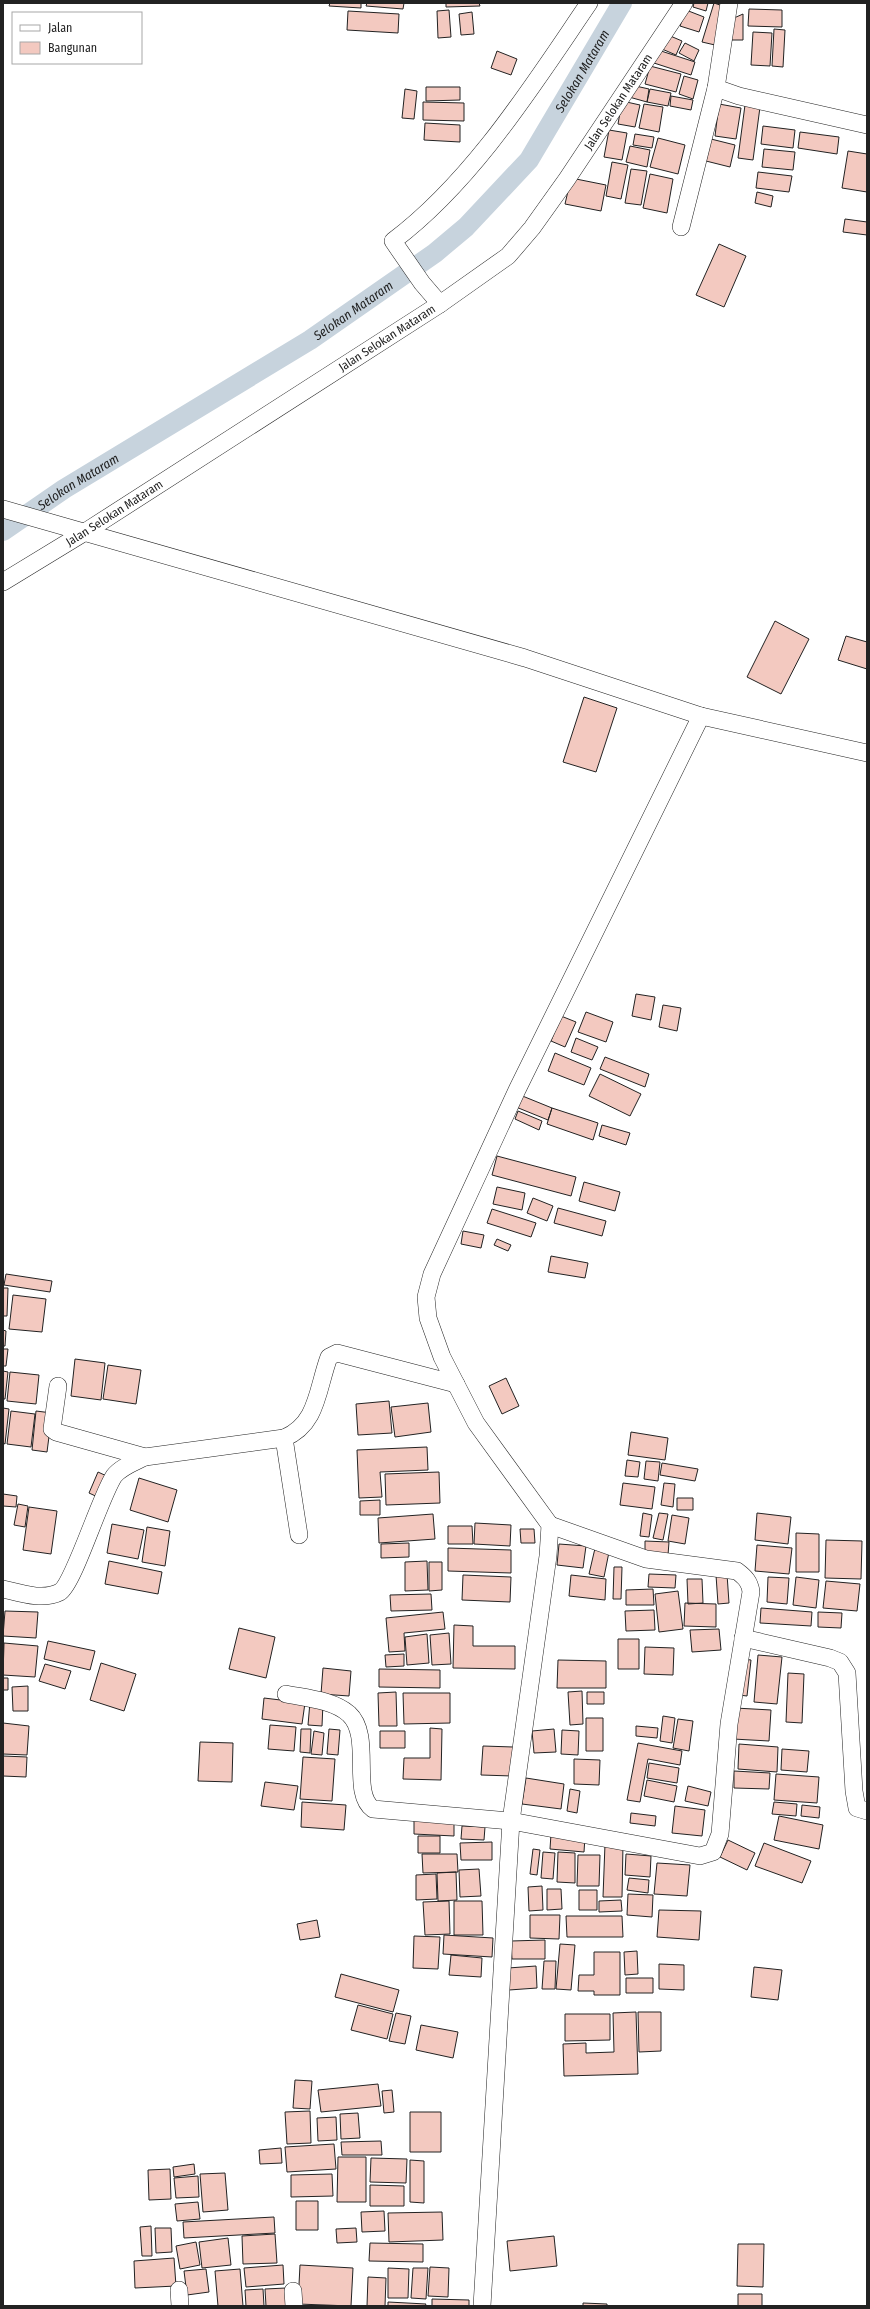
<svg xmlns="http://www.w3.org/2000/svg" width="870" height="2309" viewBox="0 0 870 2309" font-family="'Fira Sans Condensed',sans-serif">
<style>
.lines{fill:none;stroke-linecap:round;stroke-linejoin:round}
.canal{stroke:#c7d3dd;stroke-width:20}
.building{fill:#f3c9c0;stroke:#222}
.street-casing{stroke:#222;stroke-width:18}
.street{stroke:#fff;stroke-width:17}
.labels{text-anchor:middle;stroke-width:3;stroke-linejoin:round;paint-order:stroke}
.street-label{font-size:12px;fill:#222;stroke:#fff}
.water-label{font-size:13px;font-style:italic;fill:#222;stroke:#fff}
</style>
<rect width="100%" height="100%" fill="#fff"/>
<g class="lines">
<path class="canal" id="s1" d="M3 531 64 489 310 340 435 253 466 227 529 160 622 3"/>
</g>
<path class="building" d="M330 3H361V8L329 6Z
M367 3H404L403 9 366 6Z
M446 3H479L480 6 446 7Z
M694 3H708L706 11 693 7Z
M714 3 726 7 715 45 702 42Z
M749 9 782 10V27L748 26Z
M449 10 451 37 438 38 437 11Z
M686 10 704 17 699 32 680 26Z
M348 11 399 14 398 33 347 30Z
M472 12 474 34 461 35 459 14Z
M743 14V40H728L734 18Z
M774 29 785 30 783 67 772 66Z
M753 32 772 33 770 66 751 65Z
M668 35 682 41 676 55 662 49Z
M685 43 699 50 694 61 679 53Z
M658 50 695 62 691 75 654 63Z
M497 51 517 59 511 75 491 68Z
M650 66 681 74 676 92 645 84Z
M684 76 698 80 693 99 679 94Z
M631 85 649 89 647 102 629 97Z
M426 87H460V100L426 101Z
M405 89 417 91 414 119 402 118Z
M650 89 671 93 668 106 647 102Z
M671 96 693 100 691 110 670 106Z
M622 101 640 105 635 127 618 124Z
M423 102 464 103V121L423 120Z
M644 104 663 107 659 132 639 128Z
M719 104 741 108 736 139 715 136Z
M745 105 760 107 753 160 738 158Z
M425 123 460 125V142L424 140Z
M763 126 795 130 793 148 761 144Z
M609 130 627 133 622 160 604 157Z
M800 132 839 137 837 154 798 148Z
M635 134 654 137 652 148 633 145Z
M658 138 685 145 678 174 650 167Z
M711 139 735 145 730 167 706 161Z
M630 146 650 150 647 167 626 162Z
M764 149 795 152 793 170 762 167Z
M848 151 867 154V192L842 188Z
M612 162 628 165 621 199 606 196Z
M631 169 647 171 641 205 625 203Z
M758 172 792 176 789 192 756 188Z
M650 174 673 179 667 213 643 208Z
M571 178 606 185 601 211 565 204Z
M757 192 773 196 771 207 755 203Z
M845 219 867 222V235L843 232Z
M719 244 746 256 724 307 696 295Z
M775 621 809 639 781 694 747 677Z
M846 636 867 642V669L838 660Z
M584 697 617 708 596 772 563 762Z
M636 994 655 997 651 1020 632 1016Z
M663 1005 681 1008 677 1031 659 1027Z
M586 1012 613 1022 606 1042 578 1032Z
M561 1016 576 1022 565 1047 551 1041Z
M576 1038 598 1047 592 1060 571 1052Z
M555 1053 591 1068 584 1085 548 1071Z
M605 1057 649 1074 645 1087 600 1069Z
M600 1074 641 1094 630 1116 589 1096Z
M520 1095 552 1108 548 1120 516 1107Z
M552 1108 598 1123 593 1140 547 1124Z
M518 1111 542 1121 539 1130 515 1119Z
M602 1125 630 1133 626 1145 599 1136Z
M497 1156 576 1177 571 1196 492 1175Z
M584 1182 620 1192 615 1211 579 1201Z
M497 1187 525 1193 522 1210 493 1204Z
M533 1198 553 1206 547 1221 527 1213Z
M558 1208 606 1221 602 1236 554 1223Z
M492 1209 536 1223 531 1237 487 1223Z
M463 1231 484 1235 481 1248 461 1244Z
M497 1239 511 1245 508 1251 494 1245Z
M551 1256 588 1263 585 1278 548 1272Z
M6 1274 52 1281 50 1292 4 1285Z
M3 1288H8L7 1316H3Z
M13 1295 46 1299 42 1332 9 1329Z
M3 1330 6 1331 5 1346H3Z
M3 1349H8L6 1366H3Z
M75 1359 105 1363 101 1400 71 1396Z
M108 1365 141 1370 136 1404 103 1399Z
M3 1371 8 1372 5 1399H3Z
M10 1372 39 1375 36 1404 7 1401Z
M506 1378 519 1406 502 1414 489 1386Z
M389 1401 392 1433 358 1435 356 1404Z
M428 1403 431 1432 395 1437 391 1407Z
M3 1408 9 1409 5 1444 3 1443Z
M11 1411 35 1414 31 1447 7 1444Z
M36 1411 52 1413 47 1452 32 1450Z
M631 1432 668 1438 665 1460 628 1455Z
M427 1447 428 1470 380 1472 382 1497 359 1498 357 1450Z
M627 1460 640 1462 638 1477 625 1476Z
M646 1461 660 1462 658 1481 644 1479Z
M662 1463 698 1469 695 1481 660 1475Z
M98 1472 111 1478 102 1499 89 1493Z
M439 1472 440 1503 386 1505 385 1474Z
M139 1478 177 1490 168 1522 130 1510Z
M623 1483 655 1487 652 1509 620 1505Z
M664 1483 675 1484 673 1507 661 1505Z
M3 1494 17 1496 16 1507 3 1506Z
M677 1498H693V1510H677Z
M380 1500V1515H360V1501Z
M18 1504 28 1506 25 1527 14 1525Z
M29 1507 57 1511 51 1554 23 1550Z
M643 1513 652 1515 649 1537 640 1536Z
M659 1513 668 1514 663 1540 653 1538Z
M757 1513 791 1517 788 1544 755 1540Z
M433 1514 435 1539 379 1543 378 1518Z
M672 1515 689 1518 685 1544 668 1541Z
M475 1523 511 1525 510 1546 474 1544Z
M112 1524 144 1530 138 1559 107 1553Z
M448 1526H472L473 1544H448Z
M147 1527 170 1531 165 1566 142 1562Z
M520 1529H534L535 1543H521Z
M796 1533 819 1534V1572H796Z
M826 1540 862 1541 861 1579 825 1578Z
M645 1541 669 1542 668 1555 645 1554Z
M409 1543V1557L381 1558V1544Z
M559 1544 586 1546 583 1568 557 1565Z
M596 1544 610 1547 604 1577 589 1574Z
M757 1545 792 1548 789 1574 755 1571Z
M448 1548 511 1550V1573L448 1571Z
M109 1561 162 1572 158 1594 105 1584Z
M427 1561 428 1590 405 1591V1562Z
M429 1562H442V1590L429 1591Z
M614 1567H622L621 1599H613Z
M649 1574 676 1575 675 1588 648 1587Z
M727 1574 729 1603 718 1604 716 1575Z
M463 1575 511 1577 510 1602 462 1600Z
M571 1575 606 1579 605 1600 569 1596Z
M768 1577 789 1578 787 1604 767 1602Z
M796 1577 819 1580 816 1608 793 1605Z
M687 1579H702L703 1603 688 1604Z
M826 1581 860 1584 857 1611 823 1608Z
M653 1589 654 1605H626V1590Z
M678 1591 683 1629 659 1632 655 1594Z
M431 1594 432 1610 391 1611 390 1595Z
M685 1603 716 1604V1627L684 1626Z
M761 1608 812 1612 811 1626 760 1623Z
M654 1610 655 1630 626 1631 625 1611Z
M5 1611 38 1612 36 1638 3 1636Z
M443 1612 445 1629 404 1633 405 1651 389 1652 386 1618Z
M818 1612 842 1613 841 1628 818 1627Z
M454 1625 473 1626V1646H515V1669L453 1668Z
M239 1628 275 1637 266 1678 229 1669Z
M719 1629 721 1650 692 1652 690 1630Z
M449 1633 451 1664 432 1665 430 1635Z
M427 1634 429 1663 407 1665 405 1637Z
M618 1639H639V1669H618Z
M48 1641 95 1651 90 1670 44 1659Z
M4 1643 38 1646 35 1677 3 1675Z
M645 1647 674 1648 673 1675 644 1674Z
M404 1654V1666L386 1667 385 1655Z
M758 1655 782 1657 777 1704 754 1702Z
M743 1659 751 1660 747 1696 739 1695Z
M558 1660 606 1661V1688H557Z
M101 1663 136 1674 124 1711 90 1700Z
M45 1664 71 1671 65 1689 39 1681Z
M323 1668 351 1671 349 1696 321 1694Z
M379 1669 440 1670V1688L379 1687Z
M788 1673 804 1674 802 1723 786 1722Z
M3 1678H8V1690H3Z
M28 1686V1711H13L12 1687Z
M582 1691 583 1724 570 1725 568 1692Z
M396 1692 397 1726H379L378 1693Z
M587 1692H604V1704H587Z
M403 1693H450V1723L404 1724Z
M264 1698 305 1703 302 1724 262 1719Z
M310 1702 323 1703 322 1726 308 1725Z
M735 1708 771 1710 769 1741 733 1739Z
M663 1716 675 1718 672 1743 660 1741Z
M586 1718H603V1751H586Z
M678 1719 693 1721 689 1751 673 1748Z
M3 1723 29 1726 27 1755 3 1754Z
M270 1725 296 1727 294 1751 268 1749Z
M636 1726 658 1728 657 1738 636 1736Z
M430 1728 442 1729 441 1780 403 1779 404 1758H430Z
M301 1729H311L310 1753 300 1752Z
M329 1729 340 1730 338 1755 327 1754Z
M554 1729 556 1752 534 1753 532 1731Z
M562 1730 579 1731 578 1755 561 1754Z
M314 1731 324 1733 322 1755 311 1754Z
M380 1731H405V1748H380Z
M200 1742 233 1743 232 1782 198 1781Z
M638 1743 682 1751 680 1765 648 1759 640 1802 627 1800Z
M739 1744 778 1747 777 1772 738 1769Z
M483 1746 513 1747 512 1776 481 1775Z
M782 1749 809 1751 807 1772 781 1770Z
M3 1756 27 1757 26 1777 3 1776Z
M303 1757 335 1759 332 1801 300 1799Z
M574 1759 600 1760 599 1785 574 1784Z
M649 1763 679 1768 677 1783 647 1778Z
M734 1771 770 1773 769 1789 734 1788Z
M776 1774 819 1777 817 1803 774 1800Z
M526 1778 564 1784 561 1809 522 1804Z
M647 1780 677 1786 674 1802 644 1796Z
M265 1782 298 1786 294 1810 261 1806Z
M688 1786 711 1792 708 1806 685 1801Z
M570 1789 580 1791 577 1813 567 1811Z
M302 1802 346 1805 344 1830 301 1827Z
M774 1802 797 1804 796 1816 772 1814Z
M802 1805 820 1807 819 1818 801 1816Z
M675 1806 705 1810 702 1836 672 1833Z
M631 1813 656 1816 655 1826 630 1823Z
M414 1816 454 1817V1836L414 1834Z
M779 1816 823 1825 819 1849 774 1840Z
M462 1826 485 1827 484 1840 461 1839Z
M551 1834 585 1837 584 1852 550 1849Z
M418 1836H440V1853H418Z
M728 1840 755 1853 747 1870 720 1857Z
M492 1842V1860H461L460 1843Z
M764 1843 811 1861 802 1883 755 1866Z
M605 1844H623L622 1897H603Z
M533 1849 540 1850 537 1875 530 1874Z
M543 1852 555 1853 553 1879 541 1878Z
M558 1852 575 1853V1883L557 1882Z
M422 1854H457L458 1872 423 1873Z
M626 1854 651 1856 650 1877 625 1875Z
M578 1855H600L599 1886H577Z
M657 1863 690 1865 687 1896 654 1894Z
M479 1869 481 1896 460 1897 459 1870Z
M456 1872 457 1900 438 1901 437 1873Z
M436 1874 437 1899 416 1900V1875Z
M629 1878 649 1880 648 1893 627 1890Z
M542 1886 543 1910 529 1911 528 1887Z
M547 1889H561L562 1909 547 1910Z
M579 1890H597V1910H579Z
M628 1894 653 1895 652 1917 627 1915Z
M621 1900 622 1911 599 1912V1901Z
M449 1901 450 1934 425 1935 423 1902Z
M454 1901H482L483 1935H454Z
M659 1910 701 1911 699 1940 657 1937Z
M530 1915H560L559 1939 530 1938Z
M566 1916H622L623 1937H567Z
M317 1920 320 1937 300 1940 297 1924Z
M444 1935 493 1938 492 1957 443 1954Z
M414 1936 440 1937 438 1969 413 1968Z
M545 1940V1959H512L511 1941Z
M560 1944 575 1945 571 1990 556 1989Z
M637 1951 638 1974 625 1975 624 1952Z
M594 1952H620V1995H594V1991H578L579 1975H594Z
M451 1955 482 1958 481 1977 449 1975Z
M544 1961H556L555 1989H542Z
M659 1964 684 1965V1990L659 1989Z
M536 1966 537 1988 509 1990 508 1968Z
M754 1967 782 1970 778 2000 751 1997Z
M341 1974 399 1990 393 2012 335 1997Z
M626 1978H653V1993H626Z
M358 2005 393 2014 387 2039 351 2030Z
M636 2012 638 2074 564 2076 563 2044 586 2043V2053L614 2052 613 2013Z
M638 2012H661V2051L639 2052Z
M396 2013 411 2016 405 2044 389 2041Z
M565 2014H610V2040L565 2041Z
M421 2025 458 2032 453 2058 416 2050Z
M295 2080 312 2081 310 2109 293 2108Z
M378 2084 381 2106 321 2112 318 2090Z
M392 2090 394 2112 384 2113 382 2091Z
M310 2111 311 2143 287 2144 285 2112Z
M410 2112H441V2152H410Z
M358 2113 360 2138 341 2139 340 2114Z
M336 2117 337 2140 318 2141 317 2118Z
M381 2141 382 2155H342L341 2142Z
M334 2144 336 2169 287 2172 285 2147Z
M281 2148 282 2163 260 2164 259 2150Z
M338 2157H366V2202H337Z
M371 2158 407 2159 406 2183 370 2182Z
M410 2160 424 2161V2203L410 2202Z
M194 2164 195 2174 174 2177 173 2167Z
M170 2169 171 2199 149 2200 148 2170Z
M225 2173 228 2210 203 2212 200 2174Z
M332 2174 333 2196 291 2197V2175Z
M198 2176 199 2197 176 2198 174 2178Z
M370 2185 404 2186V2206H370Z
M296 2201H318V2230H296Z
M198 2202 200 2219 177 2221 175 2204Z
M384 2211 385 2231 362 2232 361 2212Z
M442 2212 443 2240 389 2242 388 2213Z
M274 2217 275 2233 184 2238 183 2222Z
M151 2226 152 2256H142L140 2227Z
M155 2228H171L172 2252 156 2253Z
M356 2228 357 2242 337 2243 336 2229Z
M275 2234 277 2263 243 2264 242 2236Z
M554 2236 557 2266 510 2271 507 2241Z
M228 2238 231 2265 202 2268 199 2242Z
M196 2242 200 2265 180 2269 176 2246Z
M370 2243 423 2244V2262L369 2261Z
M738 2244H764L763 2287 737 2286Z
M174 2258 176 2286 135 2288 134 2261Z
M283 2265 284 2284 246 2287 244 2268Z
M300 2265 353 2268 351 2306 298 2304Z
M430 2267 449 2268 448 2297 428 2296Z
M388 2268 409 2269 408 2298H388Z
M413 2268H428L426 2299 411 2298Z
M206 2269 209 2292 187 2295 184 2271Z
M240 2269 243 2306H218L215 2271Z
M368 2277 386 2278 385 2306H367Z
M286 2288 287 2306H266L265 2289Z
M263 2289 264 2306H246L245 2290Z
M738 2294H762V2306H738Z
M432 2299 469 2300V2306H432Z
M388 2302 426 2304 425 2306H388Z
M583 2303 607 2304V2306H583Z"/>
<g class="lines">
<defs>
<g id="street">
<path d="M729 3 716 88 739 96 867 125"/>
<path d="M681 227 716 88"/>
<path d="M440 304 422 283 393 241C473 181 533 85 589 3"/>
<path d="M3 509 525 658 701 716 867 753"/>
<path id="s2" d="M3 582 85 532 440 304 508 256 532 228 567 179 684 3"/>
<path d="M58 1386 52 1429 56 1432 145 1457"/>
<path d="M284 1438 299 1535"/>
<path d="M3 1589C20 1593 43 1601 60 1592 74 1583 100 1497 114 1476 121 1467 135 1462 145 1457L284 1438C318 1424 317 1389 329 1357L337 1353 456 1384"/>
<path d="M743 1638 830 1658 840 1662 847 1673 854 1791 857 1808 867 1811"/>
<path d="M286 1694C306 1698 333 1700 349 1714 373 1736 350 1793 373 1809L511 1821 700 1856 713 1852 720 1834 729 1724 751 1592C750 1582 745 1577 737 1571L646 1559 550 1525"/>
<path d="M179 2290 180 2306"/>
<path d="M293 2291 294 2306"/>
<path d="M482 2306 511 1821 548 1556 550 1525 476 1423 442 1357 428 1318 426 1297 432 1274 517 1090 701 716"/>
</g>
</defs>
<use href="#street" class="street-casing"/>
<use href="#street" class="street"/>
</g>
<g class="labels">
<g class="street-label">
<text dy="4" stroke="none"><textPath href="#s2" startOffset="791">Jalan Selokan Mataram</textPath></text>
<text dy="4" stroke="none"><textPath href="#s2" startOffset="455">Jalan Selokan Mataram</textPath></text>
<text dy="4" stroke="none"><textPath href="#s2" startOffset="131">Jalan Selokan Mataram</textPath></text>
</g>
<g class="water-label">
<text dy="5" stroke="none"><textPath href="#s1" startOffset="750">Selokan Mataram</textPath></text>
<text dy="5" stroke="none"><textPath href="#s1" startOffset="414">Selokan Mataram</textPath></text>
<text dy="5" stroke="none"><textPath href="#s1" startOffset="90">Selokan Mataram</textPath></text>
</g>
</g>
<rect width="870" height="2309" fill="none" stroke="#222222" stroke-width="8"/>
<rect x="12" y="12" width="130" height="52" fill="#ffffff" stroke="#a7a7a7"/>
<rect x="20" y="25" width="20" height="6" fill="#ffffff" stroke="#a7a7a7"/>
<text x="48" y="32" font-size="12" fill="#222222">Jalan</text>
<rect x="20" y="42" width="20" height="12" fill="#f3c9c0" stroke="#a7a7a7"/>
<text x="48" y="52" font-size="12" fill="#222222">Bangunan</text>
</svg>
